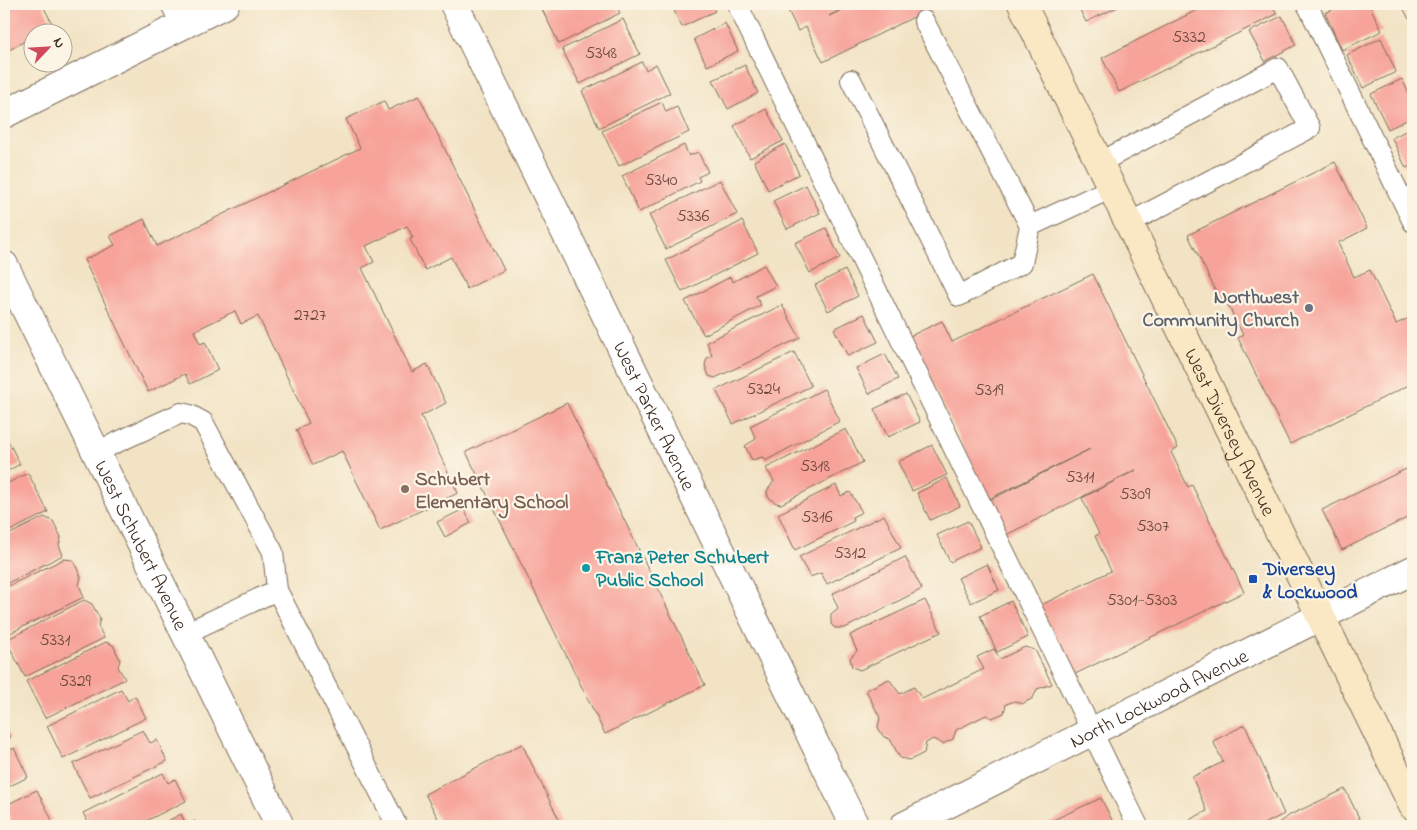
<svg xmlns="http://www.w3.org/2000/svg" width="1417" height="830" viewBox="0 0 1417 830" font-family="'Indie Flower',sans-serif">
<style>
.building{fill:#f7a399}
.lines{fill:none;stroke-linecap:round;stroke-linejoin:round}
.service-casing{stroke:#7b6b58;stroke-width:22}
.minor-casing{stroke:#7b6b58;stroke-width:30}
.secondary-casing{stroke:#7b6b58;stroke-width:30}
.service{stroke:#fff;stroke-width:20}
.minor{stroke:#fff;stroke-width:28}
.secondary{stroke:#fae7c3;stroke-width:28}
.worship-dot{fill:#6b7280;stroke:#fcf5e5;stroke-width:2}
.education-dot{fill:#8d6e63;stroke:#fcf5e5;stroke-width:2}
.culture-dot{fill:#0f9aa8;stroke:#fcf5e5;stroke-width:2}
.transit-dot{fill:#1a4fb4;stroke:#fcf5e5;stroke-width:2}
.labels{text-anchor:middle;stroke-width:4.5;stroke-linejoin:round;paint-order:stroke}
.number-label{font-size:18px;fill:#6a483d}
.worship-label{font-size:20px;font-weight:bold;fill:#5b616d;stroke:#fcf5e5;text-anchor:end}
.street-label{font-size:20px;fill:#3b2a1e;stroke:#fcf5e5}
.education-label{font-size:20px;font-weight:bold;fill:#785e54;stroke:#fcf5e5;text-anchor:start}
.culture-label{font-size:20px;font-weight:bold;fill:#0d838f;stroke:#fcf5e5;text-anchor:start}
.transit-label{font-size:20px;font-weight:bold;fill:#164399;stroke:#fcf5e5;text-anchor:start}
</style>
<rect width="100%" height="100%" fill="#fcf5e5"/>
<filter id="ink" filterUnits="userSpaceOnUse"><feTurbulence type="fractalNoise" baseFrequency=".02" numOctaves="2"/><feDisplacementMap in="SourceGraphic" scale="10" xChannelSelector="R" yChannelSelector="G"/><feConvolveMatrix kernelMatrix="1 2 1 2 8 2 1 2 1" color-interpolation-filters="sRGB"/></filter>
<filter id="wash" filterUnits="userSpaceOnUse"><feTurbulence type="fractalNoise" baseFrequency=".0096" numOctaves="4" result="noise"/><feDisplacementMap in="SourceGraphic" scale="20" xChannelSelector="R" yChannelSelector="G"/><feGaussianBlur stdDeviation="1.12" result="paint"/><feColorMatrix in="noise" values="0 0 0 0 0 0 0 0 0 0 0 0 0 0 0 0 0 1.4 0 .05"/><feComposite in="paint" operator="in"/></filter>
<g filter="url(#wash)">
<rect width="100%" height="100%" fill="#f2e3c5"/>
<g id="blocks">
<path class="building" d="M13 4H42L53 25 41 32H32V37L4 53V9Z
M552 4H615L620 13 559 44 542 9Z
M671 4H711L715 11 682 27Z
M785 4H852L829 16 854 4H940L823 62 806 27 798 31Z
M1077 4H1124L1086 22Z
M1209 4H1272L1277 14 1119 92 1102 58Z
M1345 4H1369L1382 31 1342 50 1325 13Z
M1401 4H1413V17L1409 19Z
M1282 16 1296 45 1265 61 1249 32Z
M623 19 640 54 580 84 562 49Z
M725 23 738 51 707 66 694 39Z
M1381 38 1396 72 1363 88 1347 55Z
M642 62 646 70 656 64 670 93 599 128 582 91Z
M745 65 758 93 728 109 713 80Z
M1402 79 1413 102V117L1388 129 1371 94Z
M419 96 504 270 467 289 451 257 425 270 410 239 413 238 407 226 366 246 374 262 362 268 412 372 427 364 446 403 421 416 458 493 380 530 342 451 313 465 296 430 309 423 258 316 241 324 235 311 194 331 200 344 205 342 218 370 190 384 185 374 148 392 84 260 115 245 110 236 144 219 157 246 360 148 346 119 384 101 388 110Z
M662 102 666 112 677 107 689 132 619 166 602 131Z
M766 109 783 141 750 158 734 126Z
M1413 127V165L1406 168 1392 138Z
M785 144 799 174 768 190 754 161Z
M684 145 689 156 698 152 708 172 698 177 700 181 639 212 622 176Z
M1335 162 1367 228 1338 243 1354 277 1370 270 1396 324 1413 316V383L1290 444 1238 338 1243 335 1225 299 1221 301 1188 235Z
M720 180 737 214 666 249 649 215Z
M806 185 820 213 787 229 773 201Z
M742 221 758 253 682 292 666 260Z
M826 228 840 258 810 273 795 243Z
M764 265 776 286 756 296 761 305 704 335 685 301 730 277 733 282Z
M845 270 858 296 828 311 815 285Z
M1093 274 1178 448 1171 452 1188 487 1192 485 1244 592 1073 675 1039 606 1111 571 1095 536 1099 534 1082 498 1136 470 1006 535 990 500 1090 449 989 499 910 336 942 321 952 342Z
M782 305 800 338 715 378 709 376 705 365 707 358 712 356 707 342Z
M864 314 878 342 848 356 834 329Z
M794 352 811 386 733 424 716 390Z
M885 354 898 379 869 394 856 368Z
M824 389 840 421 765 461 763 457 752 460 745 446 756 439 750 426Z
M906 394 920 422 888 437 874 409Z
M567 403 705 685 605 734 466 452Z
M846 429 863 462 781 504 776 503 768 497 767 491 774 481 766 468Z
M4 433 20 464 4 473Z
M932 445 947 475 912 491 898 462Z
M1406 469 1413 483V515L1342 550 1322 510Z
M28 473 48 512 4 534V485Z
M947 478 960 506 930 520 917 493Z
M836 485 841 496 850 492 862 512 852 517 854 521 795 550 778 514Z
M464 509 471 523 445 537 437 522Z
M884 515 901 548 827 584 821 573 810 577 799 557Z
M44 517 53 521 61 537 59 545 63 555 4 585V537Z
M968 521 981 547 950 562 937 535Z
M905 557 922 589 845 628H835L831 624V614L838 608 832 594Z
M64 559 73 560 81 577 79 585 84 597 4 636V588Z
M987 564 999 590 971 603 958 578Z
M84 600 92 604 100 619 98 626 104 638 25 677 6 640Z
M925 600 941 632 860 670 852 667 850 658 857 651 850 635Z
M1011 601 1028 637 997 652 980 616Z
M106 642 113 645 120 660 118 667 125 679 45 718 26 681Z
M1025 647 1035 650 1052 684 1037 689 1033 698 1022 704 1015 701 1006 704 1004 713 992 718 986 715 956 730 953 739 943 744 933 739 926 743 924 753 910 760 900 758 890 739 884 737 881 733 878 727 880 718 866 690 889 679 900 694 914 687 922 699 984 669 977 657 994 649 1000 659Z
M121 689 128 701 135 696 146 718 63 759 47 726Z
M4 725 10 738 4 741Z
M1245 725 1284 814 1260 826H1177L1207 811 1192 777 1223 762 1213 741Z
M143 730 150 743 157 740 167 761 90 798 73 764Z
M522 744 562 826H442L425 794Z
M14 748 28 777 4 789V753Z
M163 773 168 783 175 779 186 801 136 826H90L83 813Z
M1345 789 1363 826H1275V825L1290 815Z
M37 790 52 820 39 826H14L4 806Z
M1101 798 1115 826H1040Z
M181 814 186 825 195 821 198 826H158Z"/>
</g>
</g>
<g filter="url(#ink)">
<use href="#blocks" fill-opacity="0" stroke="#7b6b58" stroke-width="1"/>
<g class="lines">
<defs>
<path id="service" d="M171 4 181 25
M737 4 1138 826
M1307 4 1413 222
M924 21 1030 226 1112 188
M851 80 959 296 1022 263 1030 226
M1099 163 1278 68 1310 128 1129 223
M96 452 181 413 190 415 203 422 273 552 277 590 397 826
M184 634 277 590"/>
<g id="minor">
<path id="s1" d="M454 4 855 826"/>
<path d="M4 114 225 4"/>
<path id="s2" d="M4 265 280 826"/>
<path id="s3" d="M904 826 1413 570"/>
</g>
<g id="secondary">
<path id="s4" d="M1022 4 1413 806"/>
</g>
</defs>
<use href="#service" class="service-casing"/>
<use href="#minor" class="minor-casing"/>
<use href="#secondary" class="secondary-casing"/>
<use href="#service" class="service"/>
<use href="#minor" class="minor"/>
<use href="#secondary" class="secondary"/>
</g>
</g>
<circle class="worship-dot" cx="1309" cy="308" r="5"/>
<circle class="education-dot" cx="405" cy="489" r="5"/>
<circle class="culture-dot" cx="586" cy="568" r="5"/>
<rect class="transit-dot" x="1248" y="574" width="10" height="10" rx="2.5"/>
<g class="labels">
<g class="number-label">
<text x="1189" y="42">5332</text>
<text x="601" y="58">5348</text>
<text x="661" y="185">5340</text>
<text x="693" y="221">5336</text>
<text x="310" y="320">2727</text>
<text x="763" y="394">5324</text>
<text x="989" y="395">5319</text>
<text x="815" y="471">5318</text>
<text x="1080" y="482">5311</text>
<text x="1135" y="499">5309</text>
<text x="817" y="522">5316</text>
<text x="1153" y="531">5307</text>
<text x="850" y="558">5312</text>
<text x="1142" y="605">5301-5303</text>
<text x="55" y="645">5331</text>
<text x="75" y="686">5329</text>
</g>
<g class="worship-label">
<text x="1299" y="303">Northwest<tspan x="1299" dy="23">Community Church</tspan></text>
</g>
<g class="street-label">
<text dy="7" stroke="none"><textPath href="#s1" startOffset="458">West Parker Avenue</textPath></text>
<text dy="7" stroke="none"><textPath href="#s4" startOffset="476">West Diversey Avenue</textPath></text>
<text dy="7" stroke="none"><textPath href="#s2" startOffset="312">West Schubert Avenue</textPath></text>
<text dy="7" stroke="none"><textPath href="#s3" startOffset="285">North Lockwood Avenue</textPath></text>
</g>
<g class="education-label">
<text x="415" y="485">Schubert<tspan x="415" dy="23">Elementary School</tspan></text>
</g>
<g class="culture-label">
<text x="596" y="563">Franz Peter Schubert<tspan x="596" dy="23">Public School</tspan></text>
</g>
<g class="transit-label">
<text x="1263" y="575">Diversey<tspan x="1263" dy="23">&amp; Lockwood</tspan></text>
</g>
</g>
<rect width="1417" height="830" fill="none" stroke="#fcf5e5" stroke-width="20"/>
<g transform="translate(48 48) rotate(65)"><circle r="24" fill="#fcf5e5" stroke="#afa495"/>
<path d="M0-4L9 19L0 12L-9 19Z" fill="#d1495b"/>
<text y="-8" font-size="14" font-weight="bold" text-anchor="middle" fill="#3b2a1e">N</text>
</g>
</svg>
